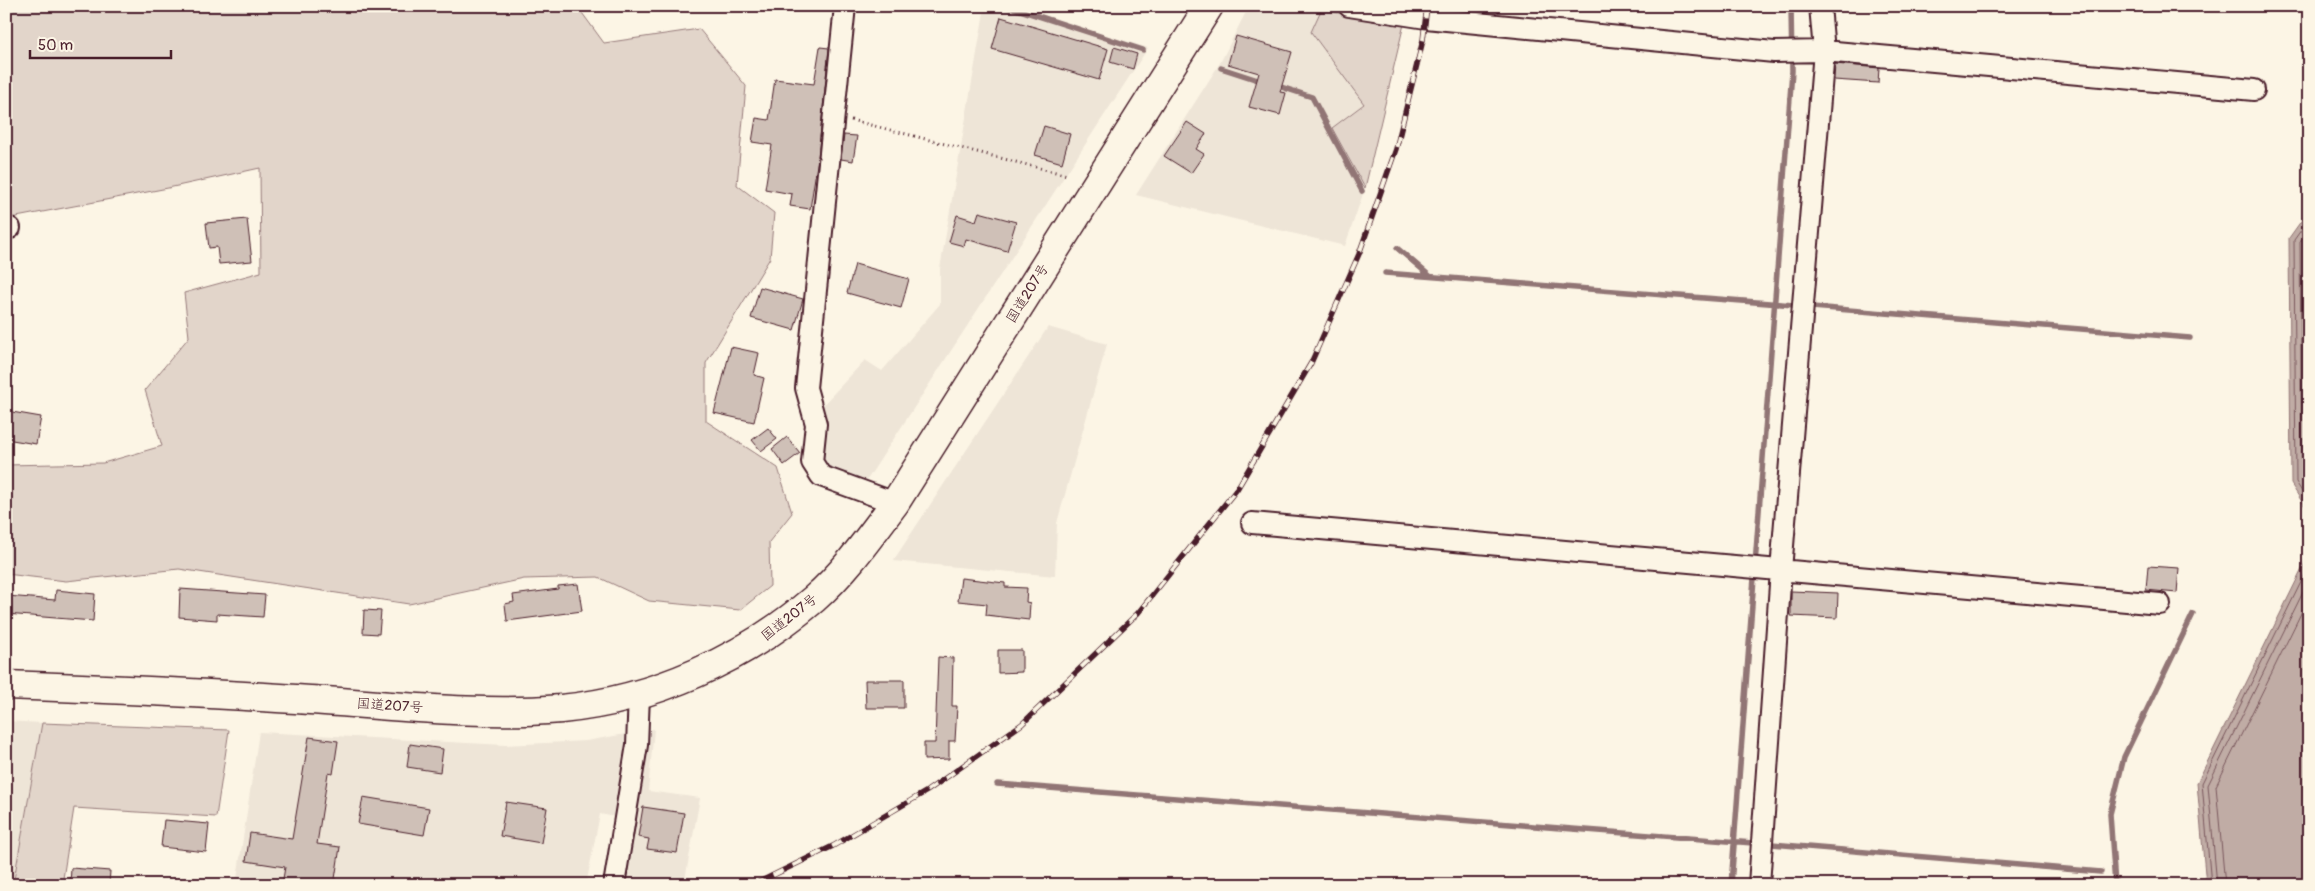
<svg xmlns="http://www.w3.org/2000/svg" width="2315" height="891" viewBox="0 0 2315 891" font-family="Pangolin,'Klee One',sans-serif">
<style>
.built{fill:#eee5d7}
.green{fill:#e2d5ca;stroke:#967a7a}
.water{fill:#c0aca5;stroke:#917474}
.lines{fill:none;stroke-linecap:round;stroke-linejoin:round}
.shore{stroke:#79575c;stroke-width:1}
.stream{stroke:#917474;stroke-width:5.5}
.building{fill:#cfc0b7;stroke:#4a1f2b}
.minor-casing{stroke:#4a1f2b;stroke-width:24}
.trunk-casing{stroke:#4a1f2b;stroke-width:31}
.path{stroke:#4a1f2b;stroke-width:3;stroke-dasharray:1 4;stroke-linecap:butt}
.minor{stroke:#fcf5e5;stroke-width:20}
.trunk{stroke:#fcf5e5;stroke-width:28}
.rail-casing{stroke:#4a1f2b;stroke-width:5.5}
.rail{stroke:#fcf5e5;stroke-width:4;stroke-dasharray:11;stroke-linecap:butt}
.labels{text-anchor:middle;stroke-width:5;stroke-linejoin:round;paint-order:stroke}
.street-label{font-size:14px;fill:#4a1f2b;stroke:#fcf5e5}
</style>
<rect width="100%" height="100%" fill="#fcf5e5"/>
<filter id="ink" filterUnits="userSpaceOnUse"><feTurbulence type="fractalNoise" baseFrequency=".02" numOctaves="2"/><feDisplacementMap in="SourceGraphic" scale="10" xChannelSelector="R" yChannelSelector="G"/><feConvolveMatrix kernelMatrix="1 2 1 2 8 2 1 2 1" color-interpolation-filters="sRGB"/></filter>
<g filter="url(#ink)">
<path class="built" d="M989 6H1011L1148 48 863 486 821 467V407L865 360 882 371 940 304V269L984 12Z
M1249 6H1300L1321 10 1311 32 1364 104 1332 128 1365 188 1345 246 1136 195 1220 63Z
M1048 327 1107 344 1057 523 1055 576 893 561Z
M6 721 42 723 13 885H6Z
M654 729 648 791 700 798 684 885H602L615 817 600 814 586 885H236L259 732 505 745 586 741Z"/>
<path class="green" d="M6 6H577L604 43 699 29 746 86 737 185 774 213 770 258 706 363V421L778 468 792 513 769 542 770 586 740 610 649 601 598 577 524 579 409 604 179 569 66 581 6 574V465L103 463 162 446 145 390 189 337 184 293 261 272 260 168 168 188 6 219Z
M1321 10 1404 24 1365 188 1332 128 1364 104 1311 32Z
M42 723 229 730 216 817 74 808 62 885H13Z"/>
<path class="water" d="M2309 210V513L2291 484 2289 238Z
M2309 555V885H2206L2197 783Z"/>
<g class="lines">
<path class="shore" d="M2309 219 2294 240 2296 482 2309 503
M2309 229 2300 242 2302 480 2309 492
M2309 242V375
M2211 885 2202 783 2309 566
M2217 885 2208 785 2309 580
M2225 885 2216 786 2309 597"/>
<path class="stream" d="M1007 6 1143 50
M1221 68 1264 82
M1275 85 1312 97 1362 191
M1397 248 1430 276
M1385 273 1794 305
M1812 307 2190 338
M997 784 1753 843
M1772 844 2101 872
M1731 885 1792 71 1791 6
M2115 885 2110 814 2124 757 2193 614"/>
</g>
<path class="building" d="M1001 17 1108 49 1099 80 992 49Z
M1236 36 1292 52 1280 92 1286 93 1280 115 1249 107 1259 73 1228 64Z
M820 47 829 48 818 158 810 209 790 206 792 194 765 189 772 145 752 142 756 118 769 120 775 79 814 84Z
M1114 47 1137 54 1133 69 1110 62Z
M1835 64 1879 68 1878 83 1834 80Z
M1187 122 1206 134 1196 149 1204 154 1191 173 1164 156Z
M1044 126 1070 134 1062 163 1035 155Z
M844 135 857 136 853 161 841 159Z
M979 212 1016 222 1007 251 966 239 964 246 949 242 957 215 976 221Z
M247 219 252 261 219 264 217 247 209 248 206 223Z
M855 264 909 279 901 308 847 293Z
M760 287 803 299 794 330 751 318Z
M731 347 759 353 754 375 764 378 754 422 714 413Z
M6 411 41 417 36 444 6 439Z
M768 428 777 439 761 451 752 440Z
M787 437 800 453 784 465 772 449Z
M2148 566 2179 568 2177 593 2146 590Z
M961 578 1005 583V587L1027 588 1026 602 1030 603 1029 620 986 615 987 604 958 601Z
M578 584 582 611 507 621 505 604 514 602 513 595 558 589V586Z
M180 589 265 595 263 617 217 614V620L179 617Z
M56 590 95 594 93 621 6 614 7 596 55 600Z
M1791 591 1838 593 1837 618 1791 616Z
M364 610 381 611 379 634 363 633Z
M998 650H1022V672L998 673Z
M938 657 953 658 952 706H957L955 741H949V759L924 760V743H935Z
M865 680H904V708H866Z
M309 737 338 741 333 774 328 773 317 844 340 847 334 885H282L285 867 246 861 250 833 292 839Z
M410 744 443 749 440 772 407 767Z
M363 797 429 808 424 835 358 824Z
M506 802 547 808 541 843 500 836Z
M643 807 684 813 677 853 647 849 649 839 638 837Z
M164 820 209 824 206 852 161 847Z
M71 868 110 871 109 885H70Z"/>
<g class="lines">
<defs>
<path id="minor" d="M845 6 806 388 816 424 812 462 821 476 895 503
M1349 6 1426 18 1774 52 1824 51 2254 90
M6 228H10
M1252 523 2160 604
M614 885 637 745 639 695
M1759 885 1781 570 1824 51 1820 6"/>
<path id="trunk" d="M6 685C108 689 209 693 310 700 393 705 478 716 561 709 654 700 744 659 814 599 846 571 870 536 895 503L1209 6"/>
</defs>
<use href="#minor" class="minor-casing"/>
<use href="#trunk" class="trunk-casing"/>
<path class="path" d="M851 120 1067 175"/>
<use href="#minor" class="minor"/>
<use href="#trunk" class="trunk"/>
<defs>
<path id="rail" d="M753 885 833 846 927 791 1022 724 1138 613 1237 489 1311 363 1359 254 1396 149 1423 40 1427 6"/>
</defs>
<use href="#rail" class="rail-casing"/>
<use href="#rail" class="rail"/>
</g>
</g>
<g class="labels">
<g class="street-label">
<text transform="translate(1027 293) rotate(-58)" y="5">国道207号</text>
<text transform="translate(789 617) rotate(-38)" y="5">国道207号</text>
<text transform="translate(390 705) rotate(4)" y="5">国道207号</text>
</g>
</g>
<rect width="2315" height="891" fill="none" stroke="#fcf5e5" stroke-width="25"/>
<rect x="12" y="12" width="2290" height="866" fill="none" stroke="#4a1f2b" stroke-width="2" filter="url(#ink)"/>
<path d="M30 50v8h141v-8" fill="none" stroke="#4a1f2b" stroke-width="2.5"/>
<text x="38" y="50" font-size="15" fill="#4a1f2b" stroke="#fcf5e5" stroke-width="4" paint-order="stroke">50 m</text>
</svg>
